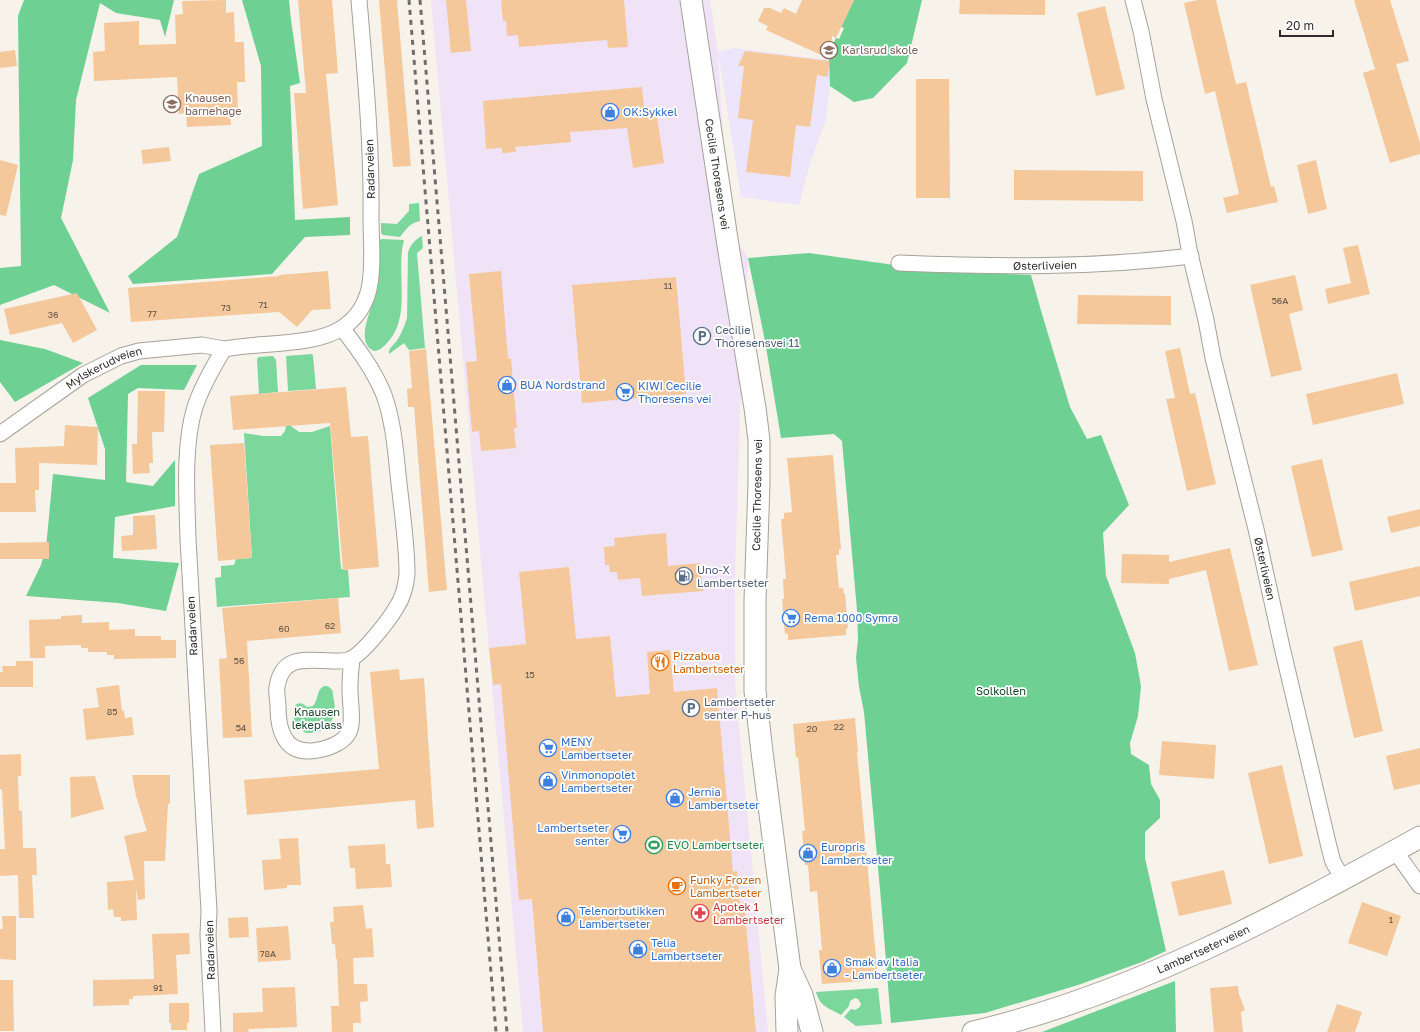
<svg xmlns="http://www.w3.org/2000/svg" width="1420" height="1032" viewBox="0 0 1420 1032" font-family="'Golos Text',sans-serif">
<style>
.commercial{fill:#f1e3f7}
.industrial{fill:#ece5fb}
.green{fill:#7cd79d}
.forest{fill:#6ed193}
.building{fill:#f5c89b}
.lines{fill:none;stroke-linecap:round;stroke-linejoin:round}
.street-casing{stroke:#a6a29a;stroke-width:17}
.secondary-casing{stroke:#a6a29a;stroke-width:23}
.street{stroke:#fff;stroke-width:15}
.secondary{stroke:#fff;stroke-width:21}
.rail{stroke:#716e69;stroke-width:3;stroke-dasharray:5 5;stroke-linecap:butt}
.labels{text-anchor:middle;stroke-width:3.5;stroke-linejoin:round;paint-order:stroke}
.number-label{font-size:9px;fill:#5f5245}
.education-label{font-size:11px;fill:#785e54;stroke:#fff;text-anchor:start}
.shop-label{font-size:11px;fill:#366cbe;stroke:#fff;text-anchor:start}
.street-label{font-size:11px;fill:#2d2b28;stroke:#fff}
.service-label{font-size:11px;fill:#4e5e75;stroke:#fff;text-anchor:start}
.food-label{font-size:11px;fill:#c56008;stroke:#fff;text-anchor:start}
.park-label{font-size:11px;fill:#184129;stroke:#fff}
.leisure-label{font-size:11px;fill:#27864d;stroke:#fff;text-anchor:start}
.health-label{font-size:11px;fill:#be3a42;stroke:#fff;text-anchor:start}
</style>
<rect width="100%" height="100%" fill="#f7f2ea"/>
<path class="commercial" d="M431 0H710L718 52 724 156 736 240 748 258 740 413 735 577V684L768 1032H523Z"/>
<path class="industrial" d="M734 48 829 60 830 86 826 119 809 167 799 205 741 197 718 52Z"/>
<path class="green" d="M419 203 420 221C410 223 406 229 400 237L383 235 381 233V223L397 224 409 211V204Z
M422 236 423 248 417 253 425 348 409 350 404 343 389 354C388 348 395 344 398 339 402 332 405 325 407 318L408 252C411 245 414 240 422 236Z
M382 239 404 240C395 274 413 317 386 344 383 347 379 351 374 351 353 342 374 305 377 290 379 274 379 257 379 240Z
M312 354 313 356 316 389 288 391 286 356Z
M273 356 276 360 278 392 259 394 257 359 259 357Z
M286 426H291L299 432H312L330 426 341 569 348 570 350 597 217 607 215 578 221 577V566L234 565 236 559 252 558 244 433 263 436H281L285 431Z
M324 686C327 686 329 686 330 688 333 690 333 693 333 696 339 717 329 734 306 733 286 722 292 693 307 707L313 706C319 699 316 690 324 686Z
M878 988 882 1024 856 1026 844 1017 851 1009 855 1010 860 1007 861 1004 858 999 855 998 850 1001 849 1006 841 1015C829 1008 820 1007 816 992Z"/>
<path class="forest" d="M24 0H174L165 37 160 20 116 13 100 3 76 100 73 160 61 218 110 313 54 285 0 305V268L21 266 18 16Z
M242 0H289L291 20 300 83 290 86 295 220 350 217V235L305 237 272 274 133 284 128 276 177 237 199 174 262 146 261 66Z
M854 0H922L907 63 873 98 854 102 830 86 829 60 827 56 836 38 839 39 844 28 841 27Z
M809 253 944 272 1031 275 1042 314 1070 407 1087 439 1101 435 1129 505 1103 533 1106 576 1135 653 1141 686 1138 716 1130 743 1131 754 1149 765 1151 784 1160 800V818L1145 832V858L1166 951 1142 962 1078 985 985 1013 891 1023 882 912 864 712 859 687 856 658 858 639 857 610 842 441 834 434 781 438 765 341 748 258Z
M0 340 45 349 83 363 15 402 0 382Z
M141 365H197L184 390 138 388 128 394 126 482 153 486 175 460V506L115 517 113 558 179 563 166 611 118 603 26 596 41 565 46 548 53 474 105 480V449L88 398Z
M1175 981 1176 1032H1042Z"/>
<path class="building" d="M226 0V13L234 12 235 42H244L245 82H237L238 111H230L231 125 187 127 186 113 179 114 177 77 94 81 93 52 105 51 104 23 139 21V45L176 44 175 15 183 14 182 1Z
M298 0H332L338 73 326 74 338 205 303 209 294 93H306Z
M379 0H397L411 166 393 167Z
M446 0H466L471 51 451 53Z
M501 0H624L628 47 608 48 607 40 519 47 518 35 507 36 506 21H503Z
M802 0H854L836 38 832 36 830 59 766 30 768 26 758 21 764 8H770L781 13 784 8 796 14Z
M960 0H1045V15L959 14Z
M1198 0H1216L1236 84 1246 82 1271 187 1274 186 1278 202 1227 213 1223 198 1239 194 1215 91 1205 94 1184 3Z
M1354 0H1390L1409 61 1396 64 1420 143V154L1390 163 1363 73 1375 69Z
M1105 6 1125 89 1096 96 1077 13Z
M15 50 17 66 0 68V52Z
M745 51 829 61 828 77 817 75 810 127 796 125 790 177 746 172 753 120 738 118 744 66H738Z
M916 79H949L950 198H916Z
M642 87 644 107 648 106 649 117 657 116 664 163 633 168 627 128 570 132 571 142 515 147 516 152 502 153V148L486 149 483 101Z
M169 147 171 161 143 164 141 150Z
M0 160 18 165 6 216 0 215Z
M1316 160 1327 209 1308 214 1297 165Z
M1014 170 1143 171V201L1014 200Z
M1358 245 1370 294 1328 304 1325 289 1351 283 1343 248Z
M328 271 331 309 312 310 297 327 279 312 131 322 128 288 280 276 279 275Z
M501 271 508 359 511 358 517 428H514L516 448 481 451 479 431 472 432 466 362 477 361 469 274Z
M1295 275 1303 310 1289 314 1302 370 1271 377 1250 285Z
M676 277 686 394 582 403 572 285Z
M77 293 97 330 73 343 62 323 10 335 4 309Z
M1078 295 1171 296V325L1077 324Z
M1180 348 1190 394 1195 393 1216 484 1187 491 1166 399 1175 398 1165 351Z
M426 349 447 590 429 592 414 407H408L407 389 412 388 409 351Z
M1397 373 1404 404 1313 425 1306 394Z
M346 387 351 437 368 436 379 567 343 570 330 423 233 430 230 396Z
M138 391H165L164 432H152L153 463H149L150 473 133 474 132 444H137Z
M65 425 98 427 97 465 39 463V490H35L36 512H0V483H16L15 448 64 446Z
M244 443 252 558 218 561 210 445Z
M833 455 841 549H839V555H836L839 588H843L844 594H845L848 628 846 629V635L788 640V633L785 634 782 599H784L783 579H786L781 519H784V513L792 512 787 458Z
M1322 459 1343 550 1312 557 1291 466Z
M1420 509V526L1391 533 1387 517Z
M155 515 157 549 122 551 121 536 133 535V516Z
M666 533 668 566 700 563 703 591 642 596 640 578 618 580 617 572H610L609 565H605L604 547 615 546 614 538Z
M49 542V559H0V543Z
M1230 548 1258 665 1229 671 1206 570 1169 579V584L1121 583 1122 554 1169 555V562Z
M1420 566V596L1355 611 1349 582Z
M569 567 576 639 610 636 616 697 650 694 647 652 670 650 674 692 717 688 733 872 737 871 740 903 744 902 756 1032H543L532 899 519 900 501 684 493 685 489 648 526 644 519 572Z
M338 598 341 633 247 641 252 737 223 738 219 659 227 658 222 608Z
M82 615V623L109 622V630L135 629V636H161V640H176V658L114 659V655H107V652H88V648H81V645L45 646V658H30L29 620 61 619V616Z
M1362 640 1383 731 1354 738 1333 647Z
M16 661H33V687H0V672H3L2 666H16Z
M399 669 400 680 424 678 434 827 417 829 415 800 247 815 244 780 379 769 370 672Z
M119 685 122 711H124L125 718 132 717 134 735 86 740 83 709 99 707 96 688Z
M855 718 858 752H857L878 980 822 984 819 950H822L817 891 810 892 808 865H805L802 831H805L798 757 796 758 793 724Z
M1162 741 1216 745 1214 779 1159 775Z
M1420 748V784L1394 790 1386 756Z
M21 754V776H18L19 811H22L23 848H36L37 875H32L34 918H19L18 875 0 876V849H5L2 789H0V755Z
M1282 765 1303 856 1269 864 1248 773Z
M132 775H170V803L168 804 165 861H144L145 899 138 900 136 889 137 920 121 921V917H114L113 909 108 910 107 882 134 880 124 836 147 831 136 796Z
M95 776 104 809 71 818 70 777Z
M298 838 301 885H287V888L264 890 262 860 281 859 279 839Z
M385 844 386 864H390L392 887 356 889 355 868H350L348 846Z
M1224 870 1232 904 1179 916 1171 882Z
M1362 902 1401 916 1387 956 1348 943Z
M363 905 366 929 372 928 374 957 353 958 354 984H367L368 1001 360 1002 361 1023H353V1032H332L331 1006H339L337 959H336L335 944H332L330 922H334L333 907Z
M2 916H16V960L0 959V929H3Z
M248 917 249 937 229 938 228 918Z
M288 926 291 960 258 962 256 928Z
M189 933 190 954 176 955 178 994 133 996V999H129V1005L93 1006V980L154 979 152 934Z
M0 980H13L14 1031H0Z
M1238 986 1239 994 1245 1010 1241 1012 1243 1032H1214L1210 988Z
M295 987 297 1027 248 1029 249 1032H233V1013L263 1012 262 988Z
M169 1003H189V1023L187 1022V1030H171V1023H169Z
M1337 1004 1362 1012 1355 1032H1327Z"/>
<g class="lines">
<defs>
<g id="street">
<path id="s1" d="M1133 0 1141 31 1154 99 1184 221 1190 254 1206 320 1213 358 1256 529 1282 647 1329 847 1333 862 1343 879"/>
<path id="s2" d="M899 263C997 267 1094 268 1191 256"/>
<path d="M342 328C358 349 374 370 384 395 395 426 396 460 400 492 403 519 407 547 407 574 406 586 403 598 396 608 389 620 362 655 350 659 344 662 337 661 331 661 305 660 282 655 277 687 276 693 278 700 278 707 278 727 283 752 310 751 314 751 318 750 323 749 331 747 343 742 348 734 355 724 349 698 350 685 350 676 351 668 352 659"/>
<path id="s3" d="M0 434 83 375 121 356 139 351 202 345 224 349"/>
<path d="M1395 851 1420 886"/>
<path d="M213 1032 208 935 209 911 188 539C187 499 183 445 195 407 202 386 213 367 224 349 258 342 313 347 342 328 356 319 365 306 369 289 374 266 371 241 371 217 372 145 365 72 359 0"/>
</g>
<g id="secondary">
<path id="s4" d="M691 0 729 252 755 408 759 440V483L755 601V691L762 752 790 969 786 996 787 1032"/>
<path d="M790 969 802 995 812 1032"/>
<path id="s5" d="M973 1032C1134 994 1277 916 1420 837"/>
</g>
</defs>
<use href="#street" class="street-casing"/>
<use href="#secondary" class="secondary-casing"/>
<use href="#street" class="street"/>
<use href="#secondary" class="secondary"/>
<path class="rail" d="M409 0 496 1032
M420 0 507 1032"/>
</g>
<defs>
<symbol id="school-ring" viewBox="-11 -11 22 22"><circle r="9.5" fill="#fff" stroke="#8d6e63" stroke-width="1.5"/><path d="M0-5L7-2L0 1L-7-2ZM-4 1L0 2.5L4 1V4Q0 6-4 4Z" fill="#8d6e63"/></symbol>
<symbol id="shop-ring" viewBox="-11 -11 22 22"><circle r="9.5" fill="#fff" stroke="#3f7fe0" stroke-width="1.5"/><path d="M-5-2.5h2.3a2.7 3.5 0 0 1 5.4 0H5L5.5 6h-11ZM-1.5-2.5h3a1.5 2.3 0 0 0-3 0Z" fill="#3f7fe0"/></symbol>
<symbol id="parking-ring" viewBox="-11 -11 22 22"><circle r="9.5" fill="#fff" stroke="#5c6f8a" stroke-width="1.5"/><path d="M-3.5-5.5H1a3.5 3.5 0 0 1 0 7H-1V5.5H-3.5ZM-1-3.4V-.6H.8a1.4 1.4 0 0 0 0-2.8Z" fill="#5c6f8a"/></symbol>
<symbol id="supermarket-ring" viewBox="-11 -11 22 22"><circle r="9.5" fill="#fff" stroke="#3f7fe0" stroke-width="1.5"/><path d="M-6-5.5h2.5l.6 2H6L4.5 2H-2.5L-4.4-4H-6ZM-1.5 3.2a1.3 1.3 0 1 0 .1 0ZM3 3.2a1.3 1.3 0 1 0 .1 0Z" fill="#3f7fe0"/></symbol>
<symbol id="fuel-ring" viewBox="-11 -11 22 22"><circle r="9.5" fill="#fff" stroke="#5c6f8a" stroke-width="1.5"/><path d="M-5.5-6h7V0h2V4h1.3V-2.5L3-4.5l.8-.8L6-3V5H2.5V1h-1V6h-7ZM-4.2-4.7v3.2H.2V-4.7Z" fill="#5c6f8a"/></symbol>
<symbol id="restaurant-ring" viewBox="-11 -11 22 22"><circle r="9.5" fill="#fff" stroke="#e8710a" stroke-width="1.5"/><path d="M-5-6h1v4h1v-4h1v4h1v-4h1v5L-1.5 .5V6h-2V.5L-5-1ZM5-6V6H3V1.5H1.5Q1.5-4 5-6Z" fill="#e8710a"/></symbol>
<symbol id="stadium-ring" viewBox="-11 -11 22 22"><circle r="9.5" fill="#fff" stroke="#2e9e5b" stroke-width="1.5"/><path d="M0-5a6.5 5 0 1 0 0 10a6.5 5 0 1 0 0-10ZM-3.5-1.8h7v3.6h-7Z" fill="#2e9e5b"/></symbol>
<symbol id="cafe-ring" viewBox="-11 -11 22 22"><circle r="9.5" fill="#fff" stroke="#e8710a" stroke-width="1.5"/><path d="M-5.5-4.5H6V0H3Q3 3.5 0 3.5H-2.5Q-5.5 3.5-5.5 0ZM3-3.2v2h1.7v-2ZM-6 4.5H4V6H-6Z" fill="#e8710a"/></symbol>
<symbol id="pharmacy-ring" viewBox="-11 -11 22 22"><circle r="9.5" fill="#fff" stroke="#e0444e" stroke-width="1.5"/><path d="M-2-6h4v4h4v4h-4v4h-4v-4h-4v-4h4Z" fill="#e0444e"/></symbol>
</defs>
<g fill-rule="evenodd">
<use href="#school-ring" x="819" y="40" width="20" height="20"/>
<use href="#school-ring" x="162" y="94" width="20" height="20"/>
<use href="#shop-ring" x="600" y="102" width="20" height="20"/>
<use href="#parking-ring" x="692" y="326" width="20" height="20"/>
<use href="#shop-ring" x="497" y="375" width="20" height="20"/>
<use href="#supermarket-ring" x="615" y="382" width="20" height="20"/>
<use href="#fuel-ring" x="674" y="566" width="20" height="20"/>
<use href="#supermarket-ring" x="781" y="608" width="20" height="20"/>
<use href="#restaurant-ring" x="650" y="652" width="20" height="20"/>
<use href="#parking-ring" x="681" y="698" width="20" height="20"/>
<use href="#supermarket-ring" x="538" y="738" width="20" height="20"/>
<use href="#shop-ring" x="538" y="771" width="20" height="20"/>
<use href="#shop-ring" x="665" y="788" width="20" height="20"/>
<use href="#supermarket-ring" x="612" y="824" width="20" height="20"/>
<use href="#stadium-ring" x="644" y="835" width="20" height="20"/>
<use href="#shop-ring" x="798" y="843" width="20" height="20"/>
<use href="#cafe-ring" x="667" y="876" width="20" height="20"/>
<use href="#pharmacy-ring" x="690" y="903" width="20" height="20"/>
<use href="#shop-ring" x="556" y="907" width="20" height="20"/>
<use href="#shop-ring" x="628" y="939" width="20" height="20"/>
<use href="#shop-ring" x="822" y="958" width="20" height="20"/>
</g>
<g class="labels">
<g class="number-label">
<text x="668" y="289">11</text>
<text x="1280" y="304">56A</text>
<text x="263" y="308">71</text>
<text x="226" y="311">73</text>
<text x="152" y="317">77</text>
<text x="53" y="318">36</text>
<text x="330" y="629">62</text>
<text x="284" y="632">60</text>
<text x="239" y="664">56</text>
<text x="530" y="678">15</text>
<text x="112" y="715">85</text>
<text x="839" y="730">22</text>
<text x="241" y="731">54</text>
<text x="812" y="732">20</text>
<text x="1391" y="923">1</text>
<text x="268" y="957">78A</text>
<text x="158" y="991">91</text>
</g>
<g class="education-label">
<text x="842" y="54">Karlsrud skole</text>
<text x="185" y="102">Knausen<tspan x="185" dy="13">barnehage</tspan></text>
</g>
<g class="shop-label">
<text x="623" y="116">OK:Sykkel</text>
<text x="520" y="389">BUA Nordstrand</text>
<text x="638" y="390">KIWI Cecilie<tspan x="638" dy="13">Thoresens vei</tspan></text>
<text x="804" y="622">Rema 1000 Symra</text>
<text x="561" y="746">MENY<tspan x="561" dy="13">Lambertseter</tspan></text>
<text x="561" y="779">Vinmonopolet<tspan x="561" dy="13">Lambertseter</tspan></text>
<text x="688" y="796">Jernia<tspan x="688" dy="13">Lambertseter</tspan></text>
<text x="609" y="832" text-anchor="end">Lambertseter<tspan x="609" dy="13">senter</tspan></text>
<text x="821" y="851">Europris<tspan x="821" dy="13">Lambertseter</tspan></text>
<text x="579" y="915">Telenorbutikken<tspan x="579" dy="13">Lambertseter</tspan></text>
<text x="651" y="947">Telia<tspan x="651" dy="13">Lambertseter</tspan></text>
<text x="845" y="966">Smak av Italia<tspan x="845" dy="13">- Lambertseter</tspan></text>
</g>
<g class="street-label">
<text transform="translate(370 169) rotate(-92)" y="4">Radarveien</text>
<text dy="4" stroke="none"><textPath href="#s4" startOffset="176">Cecilie Thoresens vei</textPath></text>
<text dy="4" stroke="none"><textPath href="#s2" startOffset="146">Østerliveien</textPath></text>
<text dy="4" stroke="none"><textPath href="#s3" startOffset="124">Mylskerudveien</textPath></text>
<text transform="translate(757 495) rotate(-89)" y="4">Cecilie Thoresens vei</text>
<text dy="4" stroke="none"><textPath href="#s1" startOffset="584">Østerliveien</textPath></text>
<text transform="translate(192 626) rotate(-93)" y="4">Radarveien</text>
<text transform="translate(210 950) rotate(-92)" y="4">Radarveien</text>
<text dy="4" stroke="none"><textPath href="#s5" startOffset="245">Lambertseterveien</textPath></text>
</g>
<g class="service-label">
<text x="715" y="334">Cecilie<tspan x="715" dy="13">Thoresensvei 11</tspan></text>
<text x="697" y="574">Uno-X<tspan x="697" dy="13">Lambertseter</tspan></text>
<text x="704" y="706">Lambertseter<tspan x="704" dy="13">senter P-hus</tspan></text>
</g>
<g class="food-label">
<text x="673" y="660">Pizzabua<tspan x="673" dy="13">Lambertseter</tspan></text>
<text x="690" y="884">Funky Frozen<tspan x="690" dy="13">Lambertseter</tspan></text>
</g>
<g class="park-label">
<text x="1001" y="695">Solkollen</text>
<text x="317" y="716">Knausen<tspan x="317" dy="13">lekeplass</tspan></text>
</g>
<g class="leisure-label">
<text x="667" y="849">EVO Lambertseter</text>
</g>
<g class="health-label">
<text x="713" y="911">Apotek 1<tspan x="713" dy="13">Lambertseter</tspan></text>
</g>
</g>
<path d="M1280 30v6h53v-6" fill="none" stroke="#2d2b28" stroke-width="2"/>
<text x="1286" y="30" font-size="12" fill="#2d2b28" stroke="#ffffff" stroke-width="3" paint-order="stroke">20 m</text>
</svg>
